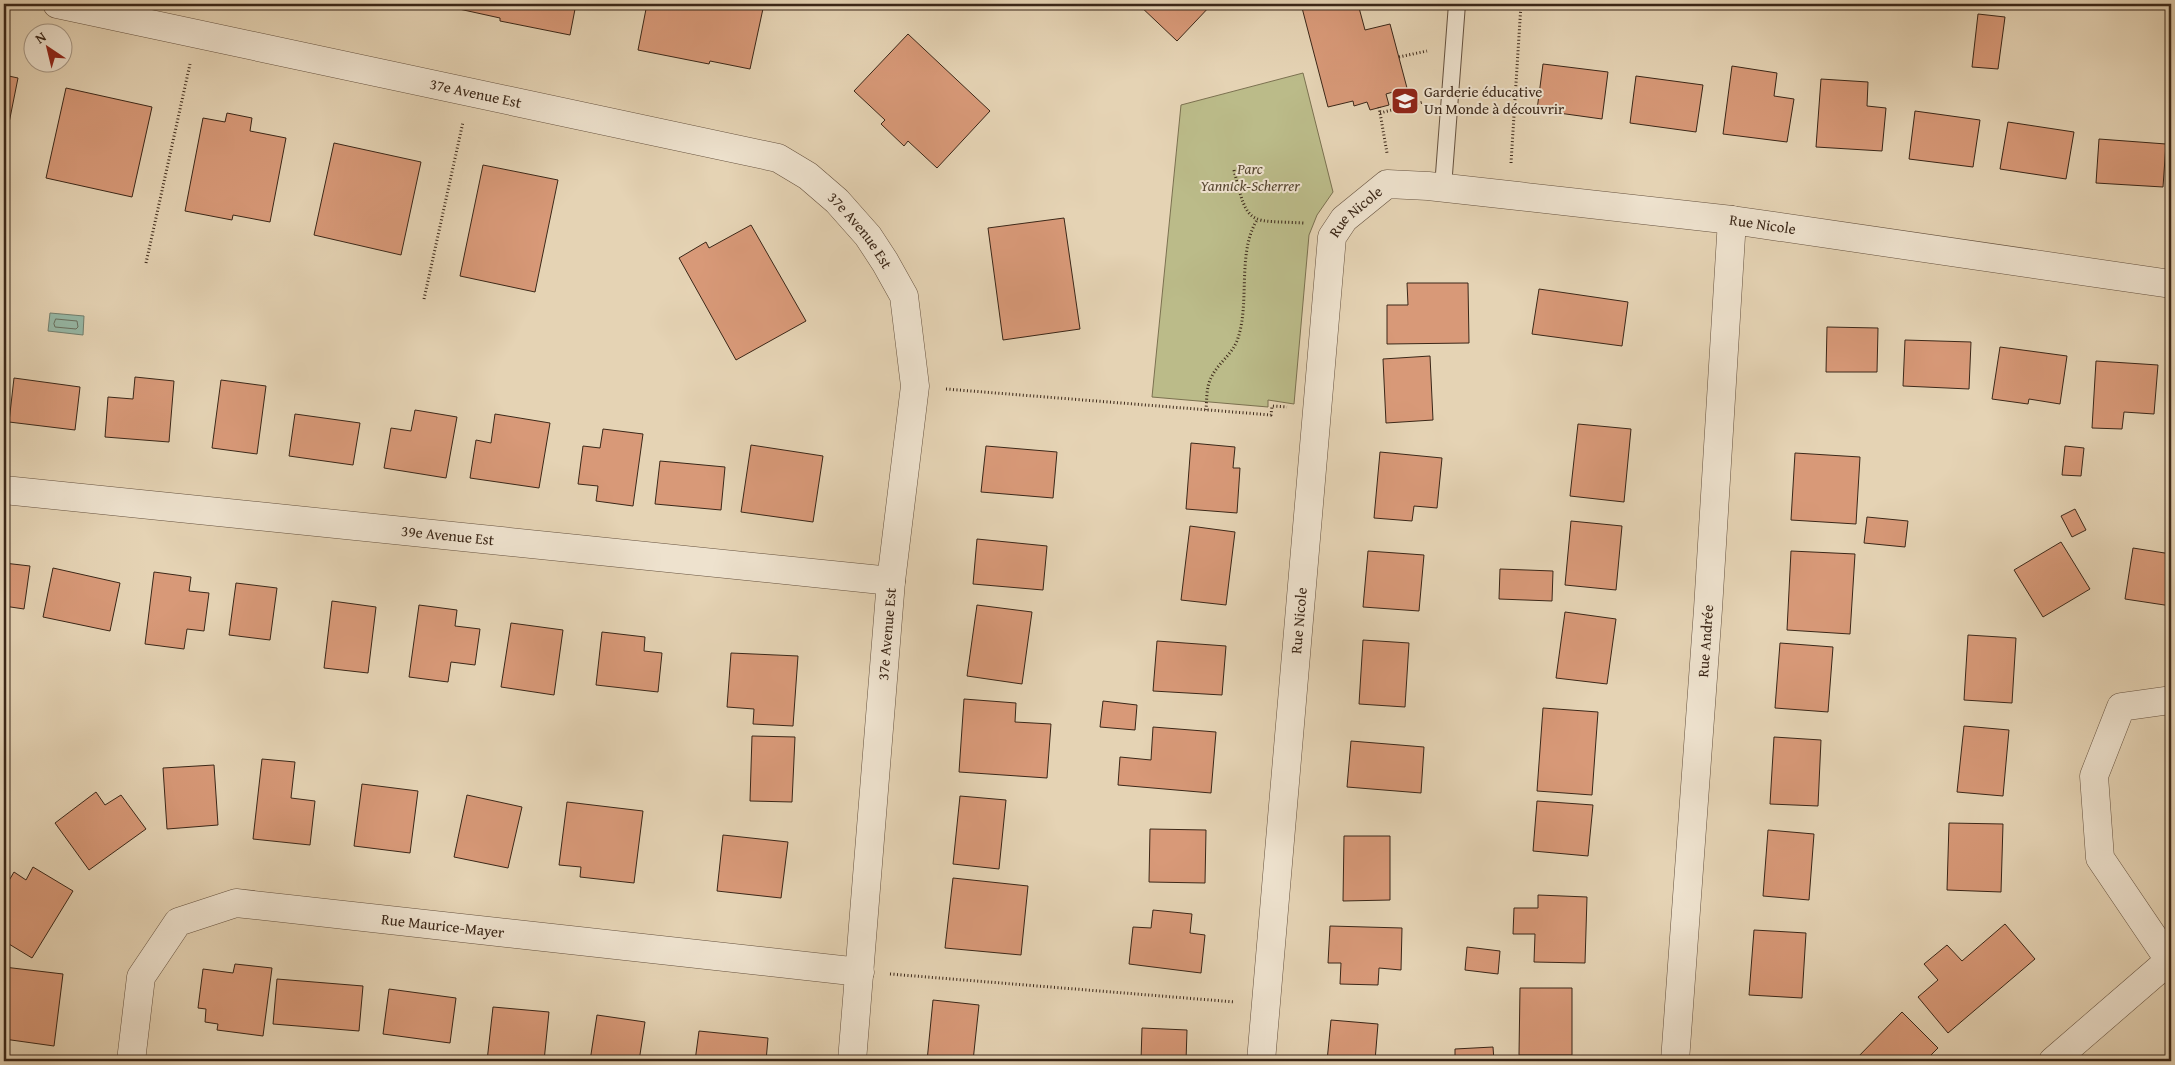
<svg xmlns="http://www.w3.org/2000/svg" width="2175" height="1065" viewBox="0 0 2175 1065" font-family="'Gentium Book Plus',serif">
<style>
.green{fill:#bbbb89;stroke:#7b7150}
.water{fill:#97b9a7;stroke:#727f6e}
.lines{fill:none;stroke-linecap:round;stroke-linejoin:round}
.shore{stroke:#697060;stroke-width:1}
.building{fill:#d89978;stroke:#3b2718}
.lane-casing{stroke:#66523f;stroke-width:18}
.street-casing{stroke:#66523f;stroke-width:29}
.path{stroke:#3b2718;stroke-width:3;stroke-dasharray:1 2.5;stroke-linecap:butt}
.lane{stroke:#eee2ce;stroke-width:16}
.street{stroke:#eee2ce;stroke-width:28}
.labels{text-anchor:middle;stroke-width:4;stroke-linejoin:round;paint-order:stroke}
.poi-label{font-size:15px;fill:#3b2718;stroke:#eee2ce;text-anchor:start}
.street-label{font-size:15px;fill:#3b2718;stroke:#eee2ce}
.park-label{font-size:15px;font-style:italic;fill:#55452f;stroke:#eee2ce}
</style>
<rect width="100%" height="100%" fill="#e5d3b4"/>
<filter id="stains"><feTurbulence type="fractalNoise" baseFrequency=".004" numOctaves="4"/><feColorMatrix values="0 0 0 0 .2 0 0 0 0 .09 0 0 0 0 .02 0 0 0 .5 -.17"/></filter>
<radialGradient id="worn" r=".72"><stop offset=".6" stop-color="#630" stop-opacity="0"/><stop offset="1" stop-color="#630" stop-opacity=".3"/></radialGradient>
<path class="green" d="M1303 73 1333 192 1317 215 1309 235 1294 404 1268 400V407L1152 397 1181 105Z"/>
<path class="water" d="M50 313 84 316 83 335 48 331Z"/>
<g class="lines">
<path class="shore" d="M56 319 77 321 78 327 76 329 55 327 54 324Z"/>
</g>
<path class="building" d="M461 4H576L570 35 500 21V18L459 9Z
M647 4H764L750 69 710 61 709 64 638 50Z
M1138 4H1212L1177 41Z
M1301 4H1358L1365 30 1390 24 1407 88 1386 94 1389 105 1370 110 1367 102 1354 106 1353 101 1328 107Z
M1978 14 2005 17 1998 69 1972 67Z
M908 34 990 111 937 168 908 141 904 146 881 124 885 120 854 91Z
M1543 64 1608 72 1602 119 1537 110Z
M1732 66 1777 73 1774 96 1794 99 1787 142 1723 134Z
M4 75 18 78 4 148Z
M1636 76 1703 85 1696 132 1630 123Z
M1821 79 1868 82 1867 106 1886 108 1882 151 1816 147Z
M66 88 152 107 132 197 46 178Z
M1915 111 1980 120 1973 167 1909 159Z
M227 113 252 118 250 131 286 138 270 222 233 215 232 220 185 211 203 118 225 122Z
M2008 122 2074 132 2066 179 2000 169Z
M2099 139 2166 144 2163 187 2096 183Z
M334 143 421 162 401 255 314 235Z
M483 165 558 180 535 292 460 276Z
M1064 218 1080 329 1003 340 988 228Z
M751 225 806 321 736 360 679 258 706 242 709 248Z
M1407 283H1468L1469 343 1387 344V305H1408Z
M1539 289 1628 302 1622 346 1532 334Z
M1827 327 1878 328 1877 372H1826Z
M1905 340 1971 342 1969 389 1903 386Z
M2000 347 2067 356 2060 404 2029 399 2028 404 1992 399Z
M1430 356 1433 420 1386 423 1383 359Z
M2096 361 2158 365 2154 414 2124 412 2122 429 2092 428Z
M135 377 174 381 169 442 105 437 108 397 133 399Z
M14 378 80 387 75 430 9 422Z
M221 380 266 386 257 454 212 448Z
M415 410 457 417 446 478 384 468 391 428 411 431Z
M295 414 360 423 353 465 289 456Z
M495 414 550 423 539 488 470 478 476 440 491 443Z
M1578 424 1631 429 1624 502 1570 496Z
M603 429 643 434 633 506 596 501 598 486 578 484 583 446 600 448Z
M1191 443 1235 447 1233 468H1240L1237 513 1186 509Z
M751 445 823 456 813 522 741 512Z
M986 446 1057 452 1053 498 981 492Z
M2065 446 2084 448 2081 476 2062 475Z
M1380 452 1442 458 1437 508 1414 506 1412 521 1374 518Z
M1795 453 1860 457 1856 524 1791 520Z
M660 461 725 467 721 510 655 504Z
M2075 509 2086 530 2072 537 2061 516Z
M1867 517 1908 521 1905 547 1864 543Z
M1571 521 1622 526 1616 590 1565 585Z
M1190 526 1235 532 1226 605 1181 600Z
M977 539 1047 546 1043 590 973 584Z
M2061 542 2090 589 2043 617 2014 570Z
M2133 548 2171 554V606L2125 599Z
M1368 551 1424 555 1419 611 1363 607Z
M1791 551 1855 554 1850 634 1787 630Z
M4 563 30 566 24 609 4 606Z
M53 568 120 583 110 631 43 617Z
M1500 569 1553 571 1552 601 1499 599Z
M154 572 191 577 189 591 209 593 204 631 187 629 184 649 145 644Z
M236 583 277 588 270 640 229 635Z
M332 601 376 607 368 673 324 668Z
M419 605 457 610 455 626 480 629 475 665 451 662 448 682 409 677Z
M977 605 1032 612 1022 684 967 676Z
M1565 612 1616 619 1607 684 1556 678Z
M511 623 563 630 554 695 501 687Z
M602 632 645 637 644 651 662 653 658 692 596 685Z
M1968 635 2016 638 2012 703 1964 700Z
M1363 640 1409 643 1405 707 1359 704Z
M1157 641 1226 646 1222 695 1153 691Z
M1780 643 1833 647 1828 712 1775 708Z
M731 653 798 656 793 726 753 724 754 709 727 707Z
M964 699 1016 703 1015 722 1051 724 1047 778 959 772Z
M1103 701 1137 705 1135 730 1100 727Z
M1543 708 1598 712 1592 795 1537 791Z
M1964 726 2009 730 2003 796 1957 792Z
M1153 727 1216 732 1211 793 1118 785 1120 757 1151 760Z
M752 736 795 737 792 802 750 801Z
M1774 737 1821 740 1818 806 1770 804Z
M1351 741 1424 747 1421 793 1347 787Z
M262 759 295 762 291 798 315 801 310 845 253 839Z
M214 765 218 825 167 829 163 768Z
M362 784 418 791 410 853 354 846Z
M96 792 105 805 121 795 146 829 89 870 55 823Z
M467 795 522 807 508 868 454 857Z
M960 796 1006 800 999 869 953 864Z
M1537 801 1593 805 1588 856 1533 851Z
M567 802 643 811 634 883 580 877 581 867 559 865Z
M1949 823 2003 824 2001 892 1947 890Z
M1150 829 1206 830 1205 883 1149 882Z
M1768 830 1814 834 1809 900 1763 896Z
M723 835 788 842 781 898 717 891Z
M1344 836H1390V900L1343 901Z
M33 867 73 891 32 958 4 941V889L14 872 26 880Z
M953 878 1028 886 1021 955 945 948Z
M1538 895 1587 897 1585 963 1534 962 1535 934H1513L1514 908H1538Z
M1153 910 1192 914 1190 933 1205 935 1201 973 1129 964 1133 927 1151 928Z
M2005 924 2035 959 1948 1033 1918 997 1938 980 1924 964 1947 945 1962 961Z
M1330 926 1402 928 1401 970 1379 968 1378 985 1340 984 1341 963H1328Z
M1754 930 1806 933 1802 998 1749 995Z
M1467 947 1500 951 1498 974 1465 970Z
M235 964 272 968 263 1036 217 1030 218 1024 205 1022 206 1009 198 1008 203 969 233 973Z
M4 967 63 974 54 1046 4 1039Z
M277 979 363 986 359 1031 273 1024Z
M1520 988H1572V1055H1519Z
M389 989 456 998 450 1043 383 1034Z
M933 1000 979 1005 973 1061H927Z
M493 1007 549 1012 544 1061H487Z
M1902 1012 1938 1048 1925 1061H1854Z
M597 1015 645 1022 639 1061H590Z
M1331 1020 1378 1024 1375 1061H1327Z
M1142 1028 1187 1030 1186 1061H1141Z
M699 1031 768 1038 766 1061H695Z
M1493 1047 1494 1061H1455V1049Z"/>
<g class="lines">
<defs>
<path id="lane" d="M1443 187 1457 4"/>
<g id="street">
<path id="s1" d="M57 4 778 158 808 176 837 201 868 236 885 262 904 296 915 386 891 581 852 1061"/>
<path id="s2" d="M4 490 891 581"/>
<path d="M2169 960 2100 858 2094 776 2121 707 2171 700"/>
<path id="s3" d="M131 1061 141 977 178 922 236 903 860 972"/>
<path id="s4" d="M1261 1061 1332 237 1344 219 1387 184 1428 186 1732 220 2171 284"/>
<path id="s5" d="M1675 1061 1708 609 1732 220"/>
<path d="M2053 1061 2171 959"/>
</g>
</defs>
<use href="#lane" class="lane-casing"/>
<use href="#street" class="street-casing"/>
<path class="path" d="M1399 57 1427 51
M1379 107 1387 153
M1380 113 1423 102
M1511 163 1521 4
M1234 170C1248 228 1249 220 1304 223
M1220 190 1237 185
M146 263 190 64
M424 299 463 122
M946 389 1271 415 1272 406 1287 407
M1206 410C1207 399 1206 386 1212 376 1219 362 1233 354 1238 338 1250 302 1237 253 1257 220
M890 974 1235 1002"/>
<use href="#lane" class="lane"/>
<use href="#street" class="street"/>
</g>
<defs>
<symbol id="school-square" viewBox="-11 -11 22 22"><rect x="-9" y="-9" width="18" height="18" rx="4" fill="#8f2418" stroke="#eee2ce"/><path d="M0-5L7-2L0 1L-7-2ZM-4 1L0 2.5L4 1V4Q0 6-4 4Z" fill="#fff"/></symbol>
</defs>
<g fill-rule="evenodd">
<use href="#school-square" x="1389" y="85" width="32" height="32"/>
</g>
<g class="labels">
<g class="poi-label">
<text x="1424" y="97">Garderie éducative<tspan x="1424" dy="17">Un Monde à découvrir</tspan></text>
</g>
<g class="street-label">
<text dy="5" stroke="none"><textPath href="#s1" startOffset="428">37e Avenue Est</textPath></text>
<text dy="5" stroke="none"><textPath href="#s4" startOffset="862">Rue Nicole</textPath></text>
<text dy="5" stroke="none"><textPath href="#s4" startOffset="1282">Rue Nicole</textPath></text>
<text dy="5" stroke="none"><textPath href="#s1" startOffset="848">37e Avenue Est</textPath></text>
<text dy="5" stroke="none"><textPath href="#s2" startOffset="446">39e Avenue Est</textPath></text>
<text dy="5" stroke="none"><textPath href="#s4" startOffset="442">Rue Nicole</textPath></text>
<text transform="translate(887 634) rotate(-85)" y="5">37e Avenue Est</text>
<text dy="5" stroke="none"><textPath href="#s5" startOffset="421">Rue Andrée</textPath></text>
<text dy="5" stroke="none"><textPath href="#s3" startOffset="420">Rue Maurice-Mayer</textPath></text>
</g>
<g class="park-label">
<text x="1250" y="174">Parc<tspan x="1250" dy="17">Yannick-Scherrer</tspan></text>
</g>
</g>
<rect width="2175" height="1065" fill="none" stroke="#e5d3b4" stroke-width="20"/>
<rect x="5" y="5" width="2165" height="1055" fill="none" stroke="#3b2718" stroke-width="2.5"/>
<rect x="10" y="10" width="2155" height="1045" fill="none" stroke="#3b2718"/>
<g transform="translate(48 48) rotate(325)"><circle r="24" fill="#eee2ce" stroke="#a69785"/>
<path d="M0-4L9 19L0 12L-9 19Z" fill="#8f2418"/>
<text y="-8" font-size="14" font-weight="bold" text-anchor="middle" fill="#3b2718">N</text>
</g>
<rect width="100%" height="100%" filter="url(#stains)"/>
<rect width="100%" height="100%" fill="url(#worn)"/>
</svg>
